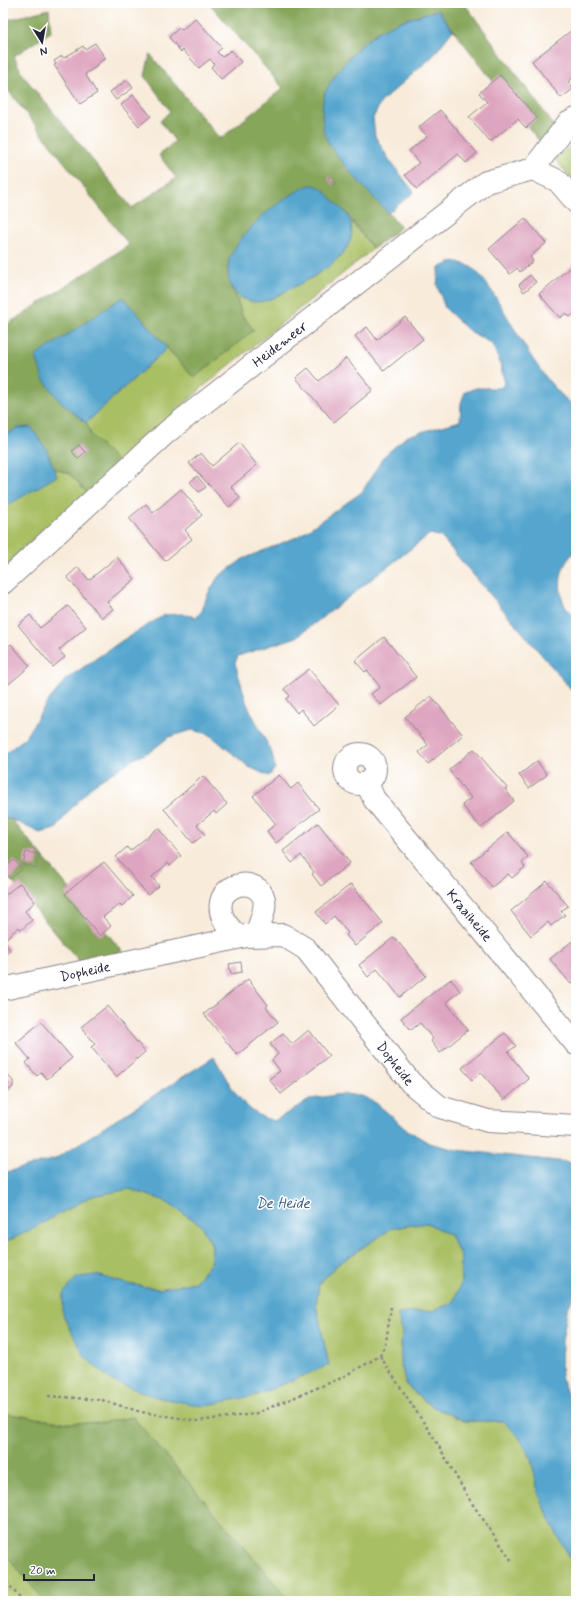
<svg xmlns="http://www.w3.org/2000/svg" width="579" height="1604" viewBox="0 0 579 1604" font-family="Mynerve,sans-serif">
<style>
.green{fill:#a8bf64;stroke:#657050}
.forest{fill:#86a65a;stroke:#54644a}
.water{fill:#54a5ce;stroke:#3b6484}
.building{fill:#dea5c0}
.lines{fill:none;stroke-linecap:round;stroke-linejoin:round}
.street-casing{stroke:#8d868a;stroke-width:24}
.path{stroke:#8d868a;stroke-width:2.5;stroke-dasharray:3 3;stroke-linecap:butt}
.street{stroke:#fff;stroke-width:22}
.labels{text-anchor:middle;stroke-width:3;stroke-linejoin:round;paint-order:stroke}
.street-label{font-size:14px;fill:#22223b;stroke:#fff}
.water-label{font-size:15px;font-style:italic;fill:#385d7d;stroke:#fff}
</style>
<rect width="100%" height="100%" fill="#fff"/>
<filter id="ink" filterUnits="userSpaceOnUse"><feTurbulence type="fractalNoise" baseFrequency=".025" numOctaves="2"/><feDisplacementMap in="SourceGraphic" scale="8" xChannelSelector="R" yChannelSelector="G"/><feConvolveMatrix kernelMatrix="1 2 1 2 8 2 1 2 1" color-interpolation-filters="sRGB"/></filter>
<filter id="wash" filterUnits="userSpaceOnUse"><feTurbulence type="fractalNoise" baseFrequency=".012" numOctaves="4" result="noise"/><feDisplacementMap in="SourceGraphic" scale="16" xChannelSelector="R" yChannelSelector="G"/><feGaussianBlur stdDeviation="0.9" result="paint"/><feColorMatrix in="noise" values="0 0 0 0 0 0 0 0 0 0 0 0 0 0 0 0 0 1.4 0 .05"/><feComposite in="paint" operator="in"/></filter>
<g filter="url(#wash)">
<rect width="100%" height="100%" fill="#f8ebda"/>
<path class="green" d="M576 143V184L554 158Z
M347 216 373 249 203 387 119 463 91 435 86 423 167 348 194 378 242 315 235 294 245 300 314 277 344 253 351 223Z
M53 468 70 474 87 493 3 570V508L56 476Z
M129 1189 163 1200 200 1224 212 1245 211 1263 195 1282 159 1289 128 1284 329 1365 316 1305 319 1284 338 1264 392 1228 427 1223 450 1235 461 1257V1283L453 1303 432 1311 414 1312 398 1315 402 1333 400 1361 406 1385 431 1406 465 1421H503L519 1437 531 1458 539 1495 559 1539 576 1567V1601H3V1241L24 1233 92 1196Z"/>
<path class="forest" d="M209 3H464L555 127 539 141 438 10 403 20 377 32 356 50 333 151 401 227 373 249 345 211 230 286 235 294 242 315 254 330 194 378 123 298 43 379 61 402 87 424 91 435 119 463 87 493 70 474 53 468 46 449 18 428 3 436V327L129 245 3 84V21L49 9 51 32 14 56 22 74 132 208 176 178 159 155 175 141 160 121 170 111 145 76 150 54 220 139 283 88Z
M3 819H11L128 958 84 967 3 871Z
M9 1414 69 1423 106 1422 133 1417 290 1601H44L3 1551V1416Z"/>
<path class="water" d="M438 10 453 30 433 56 381 102 373 118 375 136 390 161 414 192 388 213C372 195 330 154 324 132 322 123 321 102 325 93 333 74 360 43 378 32 396 21 417 16 438 10Z
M309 185C320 184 326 192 333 200 340 207 349 214 351 224 359 254 314 277 292 288 284 292 276 297 268 300 250 306 232 297 229 279 227 271 228 260 232 253 249 223 279 200 309 185Z
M454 261C459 263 467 264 471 267 481 273 495 296 501 306 520 338 545 386 576 407V551C560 564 557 585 564 604 566 609 572 614 576 619V695L441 537 430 534 297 637 238 656 235 663 247 704 272 753 275 768 269 776 249 767 209 734 192 730 169 737 151 751 132 760 93 785 68 812 56 829 40 833 11 819H3V755L24 739 46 704 66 679 123 640 164 615 181 614 196 617 202 611 207 596 218 577 243 559 299 536 362 492 384 456 407 436 460 421 461 403 465 392 476 388H500L505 383 499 360 492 344 468 330 445 308 437 285 439 268Z
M123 297 167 348 86 423 61 402 43 379 36 356Z
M31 427 46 449 57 476 3 508V436L18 428Z
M214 1057C226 1077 237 1103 259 1115 263 1118 269 1119 274 1121L311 1099 342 1094 362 1096 376 1103 409 1131 429 1143 457 1150 576 1163V1290L567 1311 562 1342 561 1377 569 1399 576 1407V1567L559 1539 539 1495 531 1458 519 1437 503 1421H465L431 1406 406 1385 400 1361 402 1333 398 1314 414 1312 432 1311 453 1303 461 1283V1257L450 1235 427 1223 392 1228 338 1264 319 1284 316 1305 329 1365 257 1395 203 1406 160 1398 112 1381 85 1357 63 1315V1294L77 1277 97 1275 128 1284 159 1289 195 1282 211 1263 212 1245 200 1224 163 1200 129 1189 92 1196 24 1233 8 1241H3V1173L55 1159Z"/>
<g id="blocks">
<path class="building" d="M195 18 222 48 217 52 222 57 231 50 241 62 221 79 211 67 214 64 210 59 199 68 183 50 181 52 169 37 179 28 182 30Z
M572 30 576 36V75L568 82 573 89 561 98 532 61Z
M95 43 105 58 96 65 97 66 85 74 97 93 80 104 54 65 56 64 54 61 62 56 64 58 83 46 85 49Z
M500 75 537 118 526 128 518 119 490 142 469 117 487 102 479 93Z
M127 80 133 88 116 100 110 92Z
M133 95 151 116 139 126 121 105Z
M440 110 477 153 466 163 458 154 417 189 405 175 419 163 409 151 427 136 419 127Z
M330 176 335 183 332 185 328 178Z
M525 218 546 243 530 257 533 261 520 272 517 268 510 274 489 249Z
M575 263 576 312 570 317 566 313 560 318 539 294Z
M530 275 536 282 524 292 519 285Z
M405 317 423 339 384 371 355 336 367 327 377 340Z
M346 358 373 390 334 422 296 378 308 368 319 381Z
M239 443 257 465 231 487 240 498 229 507 189 463 201 453 212 466Z
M79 445 85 452 78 459 72 451Z
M197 476 206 487 199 492 190 482Z
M181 489 202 515 185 530 192 539 165 561 129 518 146 504 153 513Z
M117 557 135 579 107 602 113 609 102 618 67 577 78 567 89 580Z
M68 606 86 627 59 650 65 657 53 667 18 625 30 615 40 628Z
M384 637 416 677 381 705 371 694 380 687 367 670 365 672 355 661Z
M11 644 30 666 3 689V651Z
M309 669 339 705 314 726 301 709 297 713 286 699 290 696 284 689Z
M431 696 463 735 428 764 419 752 428 745 405 717Z
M474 749 507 788 505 789 514 801 481 828 462 805 471 798 449 770Z
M537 761 547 775 529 788 519 775Z
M279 775 291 789 298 783 319 809 276 843 267 831 276 824 253 796Z
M203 776 227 804 216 814 214 811 197 825 205 834 193 843 164 809Z
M318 823 350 863 321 886 312 874 314 872 301 855 292 863 283 851Z
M158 828 181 856 170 866 168 863 152 877 159 886 148 895 116 857 127 847 130 851Z
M508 832 528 857 522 863 525 867 512 878 508 874 492 887 471 862Z
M26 852 39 854 36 868 23 865Z
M14 860 22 869 10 879 3 869Z
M104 862 133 896 122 906 120 904 103 917 111 926 100 936 65 894Z
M547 881 568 906 561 911 565 915 551 926 548 922 531 936 511 911Z
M20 883 35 902 25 911 32 920 21 930 19 927 3 941V897Z
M351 884 383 923 355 946 346 935 348 933 334 916 325 924 316 912Z
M394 937 426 976 400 997 377 969 368 977 359 965Z
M576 938V980L571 984 550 959Z
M3 941 10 950 3 956Z
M241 962 242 972 231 974 229 964Z
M248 979 268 1005 266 1007 278 1022 237 1055 204 1014Z
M451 979 460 991 446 1002 468 1030 440 1053 431 1041 433 1039 420 1023 411 1030 401 1018Z
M107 1006 145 1052 116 1077 91 1047 95 1044 81 1027Z
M41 1022 72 1058 47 1079 41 1072 37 1076 26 1063 30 1059 16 1043Z
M309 1030 329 1056 281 1094 269 1079 280 1071 272 1060 278 1054 270 1044 283 1033 292 1044Z
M505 1033 516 1046 508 1052 529 1079 504 1100 481 1072 472 1080 462 1068Z
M3 1070 13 1081V1087L3 1095Z"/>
</g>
</g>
<g filter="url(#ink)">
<use href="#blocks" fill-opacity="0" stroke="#8d868a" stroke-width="1"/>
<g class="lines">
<defs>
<g id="street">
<path d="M533 169 568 123 576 119"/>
<path id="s1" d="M3 583 167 432 486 182 533 169 558 181 576 202"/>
<circle cx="360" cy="769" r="15"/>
<path id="s2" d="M367 783 374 799 576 1044"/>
<path d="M238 937C233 931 226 925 223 918 210 887 252 873 263 896 268 907 259 925 256 935"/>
<path id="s3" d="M3 989 246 936 283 935 306 949 411 1083 440 1107 488 1121 576 1126"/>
</g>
</defs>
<use href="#street" class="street-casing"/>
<path class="path" d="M380 1356 437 1443 469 1499 512 1561
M48 1396 102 1400 141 1412 198 1421 254 1414 339 1379 380 1356 386 1342 391 1307
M3 1577 22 1601"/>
<use href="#street" class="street"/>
</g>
</g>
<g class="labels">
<g class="street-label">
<text dy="5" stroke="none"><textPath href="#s1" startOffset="366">Heidemeer</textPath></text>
<text dy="5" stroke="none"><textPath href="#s2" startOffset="168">Kraaiheide</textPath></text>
<text dy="5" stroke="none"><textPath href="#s3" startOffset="84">Dopheide</textPath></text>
<text dy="5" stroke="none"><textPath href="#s3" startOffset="458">Dopheide</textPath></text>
</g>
<g class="water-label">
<text x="283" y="1208">De Heide</text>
</g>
</g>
<rect width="579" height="1604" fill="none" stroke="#fff" stroke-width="16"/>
<g transform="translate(42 42) rotate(169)" stroke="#ffffff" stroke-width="3" paint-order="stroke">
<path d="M0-3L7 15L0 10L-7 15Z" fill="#22223b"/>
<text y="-6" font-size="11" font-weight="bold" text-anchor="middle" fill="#22223b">N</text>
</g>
<path d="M24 1574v6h70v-6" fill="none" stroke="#22223b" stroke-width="2"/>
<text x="30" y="1574" font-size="12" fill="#22223b" stroke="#ffffff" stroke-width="3" paint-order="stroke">20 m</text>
</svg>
